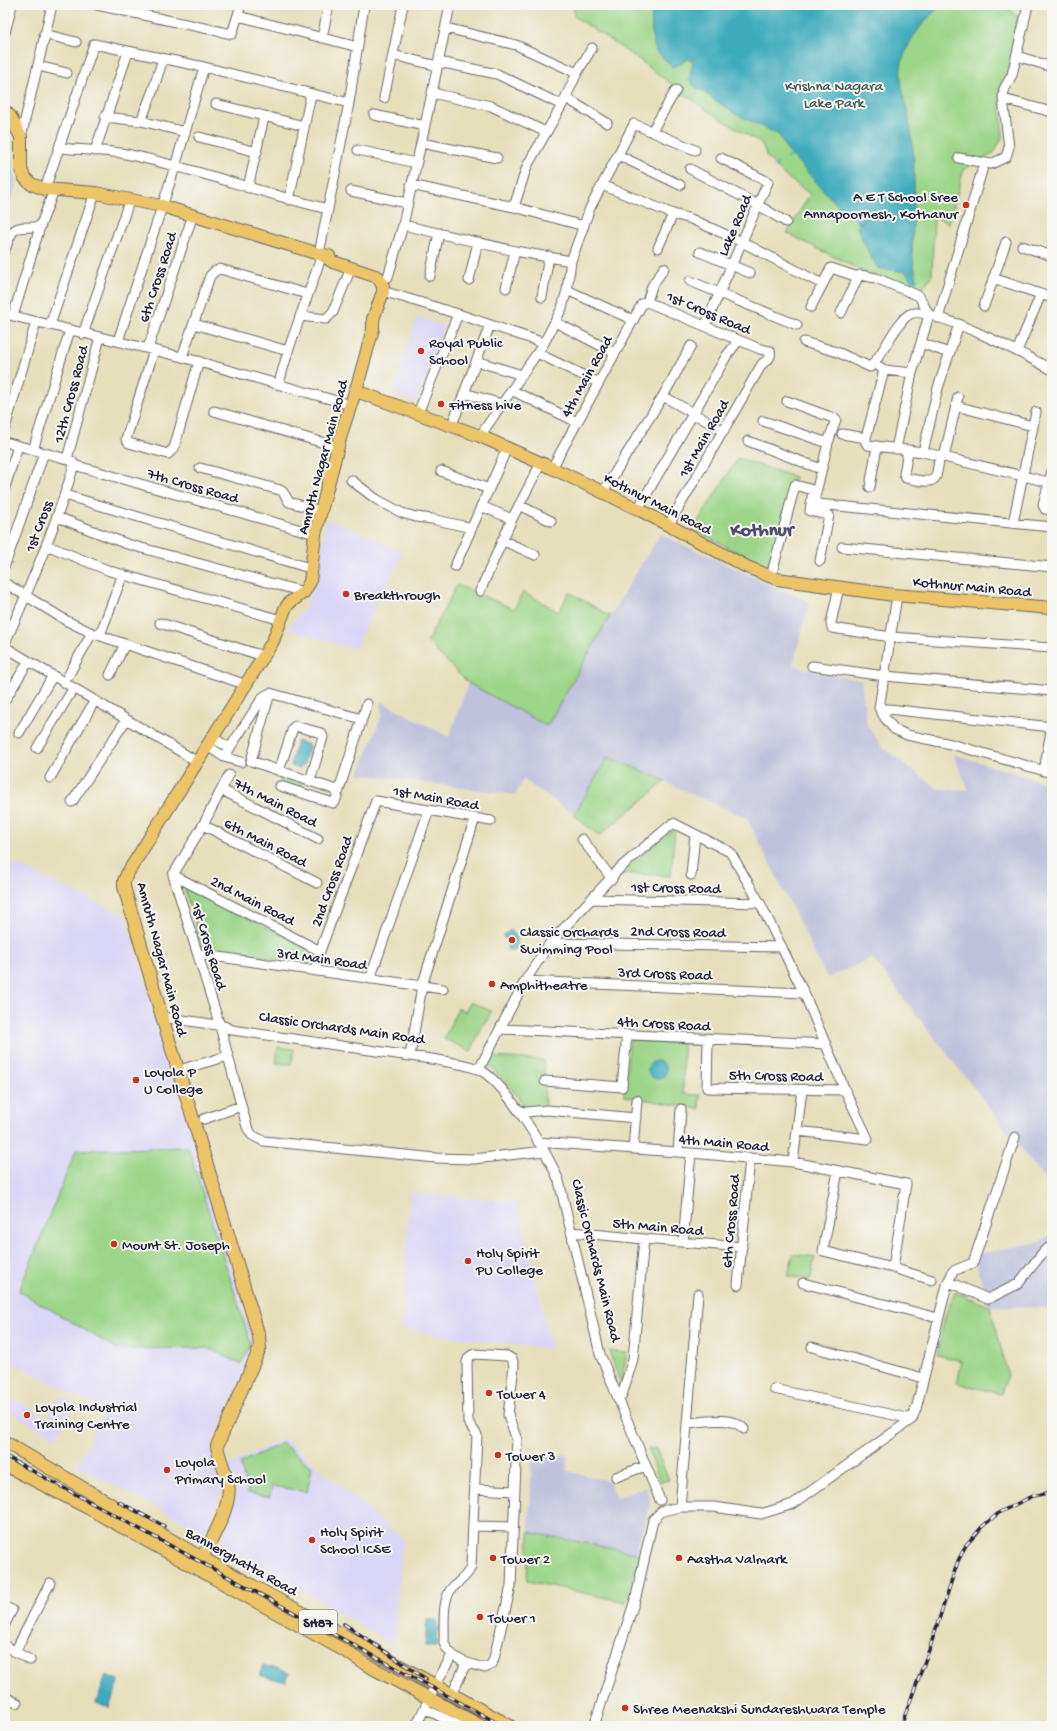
<svg xmlns="http://www.w3.org/2000/svg" width="1057" height="1731" viewBox="0 0 1057 1731" font-family="'Gochi Hand',sans-serif">
<style>
.built{fill:#dad6f7}
.industrial{fill:#c0c2dd}
.green{fill:#9cd588;stroke:#5f7c62}
.water{fill:#3dabbc;stroke:#30667c}
.lines{fill:none;stroke-linecap:round;stroke-linejoin:round}
.stream{stroke:#3dabbc;stroke-width:2}
.minor-casing{stroke:#676468;stroke-width:11}
.major-casing{stroke:#676468;stroke-width:14}
.minor{stroke:#fff;stroke-width:9}
.major{stroke:#edc569;stroke-width:12}
.rail-casing{stroke:#22223b;stroke-width:3.5}
.rail{stroke:#f6f6f2;stroke-width:2;stroke-dasharray:6;stroke-linecap:butt}
.poi-dot{fill:#c8321e;stroke:#f6f6f2;stroke-width:1.5}
.labels{text-anchor:middle;stroke-width:4;stroke-linejoin:round;paint-order:stroke}
.shield{fill:#f6f6f2;stroke:#626272;stroke-width:1}
.shield-label{font-size:14px;font-weight:bold;fill:#22223b}
.park-label{font-size:15px;fill:#475852;stroke:#f6f6f2}
.poi-label{font-size:15px;fill:#22223b;stroke:#f6f6f2;text-anchor:start}
.street-label{font-size:15px;fill:#22223b;stroke:#f6f6f2}
.district-label{font-size:19px;font-weight:bold;fill:#524c6f;stroke:#f6f6f2}
</style>
<rect width="100%" height="100%" fill="#f6f6f2"/>
<filter id="ink" filterUnits="userSpaceOnUse"><feTurbulence type="fractalNoise" baseFrequency=".025" numOctaves="2"/><feDisplacementMap in="SourceGraphic" scale="8" xChannelSelector="R" yChannelSelector="G"/><feConvolveMatrix kernelMatrix="1 2 1 2 8 2 1 2 1" color-interpolation-filters="sRGB"/></filter>
<filter id="wash" filterUnits="userSpaceOnUse"><feTurbulence type="fractalNoise" baseFrequency=".012" numOctaves="4" result="noise"/><feDisplacementMap in="SourceGraphic" scale="16" xChannelSelector="R" yChannelSelector="G"/><feGaussianBlur stdDeviation="0.9" result="paint"/><feColorMatrix in="noise" values="0 0 0 0 0 0 0 0 0 0 0 0 0 0 0 0 0 1.4 0 .05"/><feComposite in="paint" operator="in"/></filter>
<g filter="url(#wash)">
<rect width="100%" height="100%" fill="#e6dfbb"/>
<path class="built" d="M417 317 444 326 417 402 392 394Z
M326 520 347 526 403 553 354 649 287 629 304 610 317 579Z
M5 859 125 916 193 1140 255 1348 211 1444 222 1487 207 1533 77 1466 105 1410 5 1359Z
M410 1193 517 1202 552 1349 437 1335 402 1328Z
M60 1395 75 1404 56 1438 7 1411 13 1399 48 1418Z
M284 1438 403 1539 394 1645 221 1542 236 1495 228 1465Z"/>
<path class="industrial" d="M5 129 9 131 17 187 5 211Z
M660 534 809 602 793 665 815 672 861 680 867 725 882 747 938 789 969 790 953 754 1052 785V1188L872 958 827 978 747 818 608 757 574 815 523 779 516 795 359 774 382 715 381 701 449 737 468 683 547 726 610 616Z
M1052 1234V1308L990 1306 973 1255 1039 1242Z
M532 1455H568L567 1471 609 1481 617 1498 646 1487 651 1504 637 1544 640 1554 529 1532Z"/>
<path class="green" d="M574 5H1004L1021 19 1008 72 999 87 1003 136 994 153 964 169 949 223 934 217 932 275 922 290 906 289 864 272 787 233 810 194 784 175 767 157 762 144 705 109 638 59 574 16Z
M738 458 795 477 767 568 693 529Z
M457 585 514 609 523 592 559 612 569 592 610 616 547 726 468 683 427 642Z
M608 757 666 781 599 836 574 815Z
M281 775 303 782 301 789 279 782Z
M675 828 671 876 620 873Z
M183 884 317 954 314 965 202 947Z
M470 1002 491 1011 487 1021H485L471 1051 444 1039 458 1008 465 1012Z
M630 1039 683 1043V1094L700 1095 699 1109 624 1096Z
M278 1047 294 1049 292 1061 291 1064 276 1063Z
M491 1057 544 1060 545 1108 528 1110 505 1081 487 1064Z
M188 1147 251 1344 241 1364 208 1348 117 1349 19 1291 76 1150Z
M793 1254 815 1257 810 1280 788 1276Z
M955 1292 990 1306 1008 1375 1001 1394 957 1383 962 1361 937 1355 945 1316Z
M609 1351 627 1353 621 1384Z
M282 1443 312 1467 307 1492 272 1486 270 1497 248 1493 240 1463Z
M648 1448 656 1449 669 1480 660 1482Z
M529 1532 640 1554 626 1602 527 1581Z"/>
<path class="water" d="M651 5H942C926 18 910 37 903 58 897 78 904 95 908 114 917 158 914 203 912 247 912 258 915 270 917 280L912 282 906 272 878 268 870 256 857 227 871 213 859 224 853 216 864 207 870 212 864 205 849 218 786 149 779 135 734 113 694 86 689 80 693 62 687 59 681 64 672 67 656 51 652 37Z
M297 741 310 745 303 766H301L300 769 291 766 292 763 291 762Z
M510 930C518 935 519 942 516 950H507L508 942 503 936Z
M648 1070a9 9 0 1 1 18 0a9 9 0 1 1-18 0Z
M427 1620H437V1626L440 1627 439 1631H437L436 1646H425Z
M263 1665 289 1673 286 1682 259 1675Z
M106 1675 119 1680 109 1708 96 1703Z"/>
<g class="lines">
<path class="stream" d="M423 5 427 6
M787 158 792 155
M774 167 778 164"/>
</g>
</g>
<g filter="url(#ink)">
<g class="lines">
<defs>
<path id="minor" d="M97 5 232 34 241 5
M238 16 358 47
M446 28 516 45 577 73
M5 33 12 5
M44 34 76 42
M322 38 328 9 326 5
M393 55 438 66
M1017 56 1052 67
M439 62 497 74 562 105
M38 66 67 73
M432 93 491 106 546 132
M384 98 403 5
M566 98 607 123
M1003 99 1052 112
M216 104 304 126
M374 115 425 126
M105 117 141 121 185 132
M141 121 153 90 163 59
M652 131 676 90
M21 137 52 5
M199 137 257 152
M421 143 497 158
M59 148C81 150 105 150 126 154 194 168 260 193 328 209
M358 150 416 163
M95 151 128 52
M618 155 680 185
M959 158 991 164 1006 157 1009 147 1003 99 1004 89 1012 75 1028 5
M690 169 758 205 786 222
M411 185 514 207 527 166 562 105 577 73 592 48
M602 185 673 214 691 219 742 242 822 284
M248 188 264 117
M45 189 94 44 204 67
M351 191 407 203
M289 200 311 94
M514 207 584 226
M403 225 515 251 571 261
M1022 246 1052 256
M658 248 673 214
M5 250C13 225 14 227 40 227
M700 252 750 273
M319 254 349 103 364 5
M430 276 439 233
M388 277 403 225 432 93 450 5
M993 278 1052 298
M469 280 478 242
M690 281 797 325
M506 288 515 251
M567 290 633 320
M389 293 458 314 544 343
M542 297 549 256
M647 302 760 349 770 351C772 358 767 360 762 364L668 526
M647 302 652 286 664 268
M984 306 1006 242
M811 307 831 268 858 277
M841 313 858 277 860 275 876 278 919 296 929 315 912 373 896 449
M5 314 182 357 351 405
M13 316 40 227 54 190
M300 316 326 319 333 312 351 268
M938 318 984 164
M555 322 615 353
M194 324 288 351
M50 325 95 193
M705 326 768 182 721 158
M83 334 130 199
M118 341 175 167 204 67 349 103
M804 342 837 352 870 367C883 356 896 321 910 314 928 304 1032 358 1052 370
M921 343 949 353
M148 348 193 215
M154 350 126 439 129 443 168 454 174 448 199 361
M1017 351 1041 294
M537 353 599 383
M182 357 210 276 215 271 220 269 307 294
M476 361 522 375
M880 367 884 370 912 373
M884 370 866 438V443L868 445 923 452 1052 483
M279 383 288 351 322 255
M511 390 577 422
M464 393 502 404
M663 396 724 431
M787 401 836 419 828 443 815 497V501L818 504 1052 527
M956 406 1033 426
M214 411 338 447
M418 413 458 314
M763 421 828 443
M452 425 490 325
M5 428 36 322
M842 434 866 438
M480 436 544 343 562 308 567 290 571 261 590 208 634 124 695 150
M748 441 821 469
M5 442 67 459 72 461 74 465 315 534
M33 450 70 330
M908 450 904 474 906 478C914 479 932 486 936 476 938 470 938 463 940 456
M923 452 938 388 959 324
M944 457 958 397
M67 459 100 337
M200 468 280 490 283 492 289 502 321 511
M552 468 642 304 647 302
M441 471 489 489
M1052 471 1043 505 1045 509 1052 510
M351 480 376 499 402 513 416 517 432 519 472 528
M5 487 18 446
M870 487 877 446
M603 492 663 396 691 346
M65 495 313 569
M519 505 551 521
M638 509 727 355 739 340
M57 517 127 544 304 592
M512 519 541 463
M1013 523 1036 412
M502 540 535 555
M46 545 110 571 281 620
M842 547 1052 567
M5 565 44 453
M455 566 507 448
M771 577 795 485 813 490 810 511 829 515 820 561
M5 583 67 621 92 633 247 685
M839 587 831 623 832 628 891 637 1052 648
M480 591 512 519 481 506
M897 596 879 708 885 718 894 729 907 735 951 744 1052 773
M160 623 263 656
M100 635 123 574
M5 643C31 585 56 526 74 465
M5 647 198 762
M812 666 885 676 1052 691
M110 675 125 644
M68 676 92 633
M270 693 251 761 339 791
M5 700 28 662
M879 708 1052 727
M19 733 52 677
M213 738 230 748
M208 746 224 757 241 762
M37 748 73 689
M224 757 263 697 270 693 362 719
M279 771 293 728 295 726 321 733 323 737 310 781
M1044 771 1052 725
M229 775 203 825 173 875 220 1026 247 1127 252 1135 263 1141 436 1158 474 1159 544 1151
M50 778 94 702
M280 786 333 803 335 802 367 704
M222 790 318 839
M72 802 126 720
M203 825 317 883
M582 839 612 879
M173 875 320 951
M691 875 695 835
M591 899 760 903
M550 943 782 947
M198 954 443 989
M315 971 320 951 376 801 491 821
M370 979 429 810
M525 981 804 993
M162 1017 224 1026 232 1030 438 1060C452 1063 467 1064 480 1070 506 1083 548 1154 559 1181L600 1354 660 1500
M501 1029 826 1044
M708 1039 707 1088 845 1090
M410 1056 422 986 475 818
M186 1068 228 1056
M479 1069 525 981 550 943 621 867 673 823 730 852 760 903 804 993 845 1090 868 1139
M545 1081 622 1087 627 1035
M518 1110 526 1112 547 1110 636 1118
M204 1119 241 1106
M797 1131 868 1139
M538 1142 691 1153 793 1162 906 1184 893 1268
M633 1149 637 1100
M678 1152 681 1109
M793 1162 802 1090
M838 1171 823 1251 893 1268 932 1280
M571 1232 644 1239 742 1247
M683 1242 691 1153
M949 1282 988 1299 1018 1284 1044 1251 1052 1246
M803 1283 938 1318
M738 1285 750 1158
M812 1347 923 1378
M474 1354 507 1356 512 1359 514 1366 508 1415 517 1440 511 1586 494 1658 492 1664 485 1668C469 1664 451 1660 444 1643 445 1627 441 1601 452 1588 459 1581 467 1577 471 1567L477 1435 468 1422 467 1362 469 1357Z
M774 1389 912 1419
M622 1395 633 1359 644 1239
M687 1423C704 1422 731 1415 744 1429
M616 1477 645 1466
M475 1489 515 1491
M680 1507 698 1294
M473 1526 513 1527
M5 1607 12 1610 5 1624
M5 1646 30 1660
M15 1652 50 1583
M452 1695 466 1663
M5 1697 17 1703
M425 1709 460 1726
M416 1726 435 1686 452 1655
M594 1726 636 1597 653 1520 662 1511 680 1507H714L761 1514 793 1504 912 1419 916 1409 947 1285 953 1271 973 1263 1015 1137"/>
<path id="major" d="M5 111 10 116 21 137V169L24 177 31 184 45 189 95 193 162 206 319 254 329 256
M356 391 480 436 552 468 638 509 747 567 777 579 894 595 1052 608
M5 1442 202 1558 510 1726
M5 1465 88 1508 345 1651 365 1664 481 1726
M202 1558C211 1540 233 1504 228 1484 226 1471 219 1459 217 1446L260 1348 259 1336 162 1017 124 887V881L127 874 273 641 285 609 289 603 304 592 310 582 315 534 342 431 358 383 373 329V319L383 292V286L378 277 333 262 322 255"/>
</defs>
<use href="#minor" class="minor-casing"/>
<use href="#major" class="major-casing"/>
<use href="#minor" class="minor"/>
<use href="#major" class="major"/>
<defs>
<path id="rail" d="M5 1456 503 1726
M119 1502 164 1526
M344 1624 426 1679
M901 1726 929 1650 958 1561 966 1545 983 1526 1000 1512 1033 1496 1052 1492"/>
</defs>
<use href="#rail" class="rail-casing"/>
<use href="#rail" class="rail"/>
</g>
</g>
<g class="poi-dot">
<circle cx="966" cy="205" r="4"/>
<circle cx="421" cy="351" r="4"/>
<circle cx="441" cy="404" r="4"/>
<circle cx="346" cy="594" r="4"/>
<circle cx="512" cy="940" r="4"/>
<circle cx="492" cy="984" r="4"/>
<circle cx="136" cy="1080" r="4"/>
<circle cx="114" cy="1244" r="4"/>
<circle cx="468" cy="1261" r="4"/>
<circle cx="489" cy="1393" r="4"/>
<circle cx="27" cy="1415" r="4"/>
<circle cx="498" cy="1455" r="4"/>
<circle cx="167" cy="1470" r="4"/>
<circle cx="312" cy="1540" r="4"/>
<circle cx="493" cy="1558" r="4"/>
<circle cx="679" cy="1558" r="4"/>
<circle cx="480" cy="1617" r="4"/>
<circle cx="625" cy="1708" r="4"/>
</g>
<g class="labels">
<rect class="shield" x="299" y="1610" width="38" height="24" rx="3"/>
<g class="shield-label">
<text x="318" y="1627">SH87</text>
</g>
<g class="park-label">
<text x="834" y="90">Krishna Nagara<tspan x="834" dy="17">Lake Park</tspan></text>
</g>
<g class="poi-label">
<text x="958" y="201" text-anchor="end">A E T School Sree<tspan x="958" dy="17">Annapoornesh, Kothanur</tspan></text>
<text x="429" y="347">Royal Public<tspan x="429" dy="17">School</tspan></text>
<text x="449" y="409">Fitness hive</text>
<text x="354" y="599">Breakthrough</text>
<text x="520" y="936">Classic Orchards<tspan x="520" dy="17">Swimming Pool</tspan></text>
<text x="500" y="989">Amphitheatre</text>
<text x="144" y="1076">Loyola P<tspan x="144" dy="17">U College</tspan></text>
<text x="122" y="1249">Mount St. Joseph</text>
<text x="476" y="1257">Holy Spirit<tspan x="476" dy="17">PU College</tspan></text>
<text x="497" y="1398">Tower 4</text>
<text x="35" y="1411">Loyola Industrial<tspan x="35" dy="17">Training Centre</tspan></text>
<text x="506" y="1460">Tower 3</text>
<text x="175" y="1466">Loyola<tspan x="175" dy="17">Primary School</tspan></text>
<text x="320" y="1536">Holy Spirit<tspan x="320" dy="17">School ICSE</tspan></text>
<text x="501" y="1563">Tower 2</text>
<text x="687" y="1563">Aastha Valmark</text>
<text x="488" y="1622">Tower 1</text>
<text x="633" y="1713">Shree Meenakshi Sundareshwara Temple</text>
</g>
<g class="street-label">
<text transform="translate(734 225) rotate(-67)" y="5">Lake Road</text>
<text transform="translate(157 277) rotate(-72)" y="5">6th Cross Road</text>
<text transform="translate(709 312) rotate(23)" y="5">1st Cross Road</text>
<text transform="translate(586 376) rotate(-61)" y="5">4th Main Road</text>
<text transform="translate(70 394) rotate(-75)" y="5">12th Cross Road</text>
<text transform="translate(703 438) rotate(-60)" y="5">1st Main Road</text>
<text transform="translate(322 457) rotate(-75)" y="5">Amruth Nagar Main Road</text>
<text transform="translate(193 485) rotate(16)" y="5">7th Cross Road</text>
<text transform="translate(658 503) rotate(27)" y="5">Kothnur Main Road</text>
<text transform="translate(38 526) rotate(-69)" y="5">1st Cross</text>
<text transform="translate(972 586) rotate(5)" y="5">Kothnur Main Road</text>
<text transform="translate(436 797) rotate(10)" y="5">1st Main Road</text>
<text transform="translate(276 802) rotate(27)" y="5">7th Main Road</text>
<text transform="translate(266 842) rotate(27)" y="5">6th Main Road</text>
<text transform="translate(331 881) rotate(-70)" y="5">2nd Cross Road</text>
<text transform="translate(676 887) rotate(1)" y="5">1st Cross Road</text>
<text transform="translate(253 900) rotate(27)" y="5">2nd Main Road</text>
<text transform="translate(678 931) rotate(1)" y="5">2nd Cross Road</text>
<text transform="translate(210 946) rotate(73)" y="5">1st Cross Road</text>
<text transform="translate(322 958) rotate(8)" y="5">3rd Main Road</text>
<text transform="translate(163 959) rotate(75)" y="5">Amruth Nagar Main Road</text>
<text transform="translate(665 973) rotate(2)" y="5">3rd Cross Road</text>
<text transform="translate(664 1023) rotate(3)" y="5">4th Cross Road</text>
<text transform="translate(342 1027) rotate(8)" y="5">Classic Orchards Main Road</text>
<text transform="translate(776 1075) rotate(1)" y="5">5th Cross Road</text>
<text transform="translate(724 1142) rotate(5)" y="5">4th Main Road</text>
<text transform="translate(730 1221) rotate(-85)" y="5">6th Cross Road</text>
<text transform="translate(658 1226) rotate(5)" y="5">5th Main Road</text>
<text transform="translate(597 1260) rotate(76)" y="5">Classic Orchards Main Road</text>
<text transform="translate(242 1561) rotate(29)" y="5">Bannerghatta Road</text>
</g>
<g class="district-label">
<text x="762" y="535">Kothnur</text>
</g>
</g>
<rect width="1057" height="1731" fill="none" stroke="#f6f6f2" stroke-width="20"/>
</svg>
